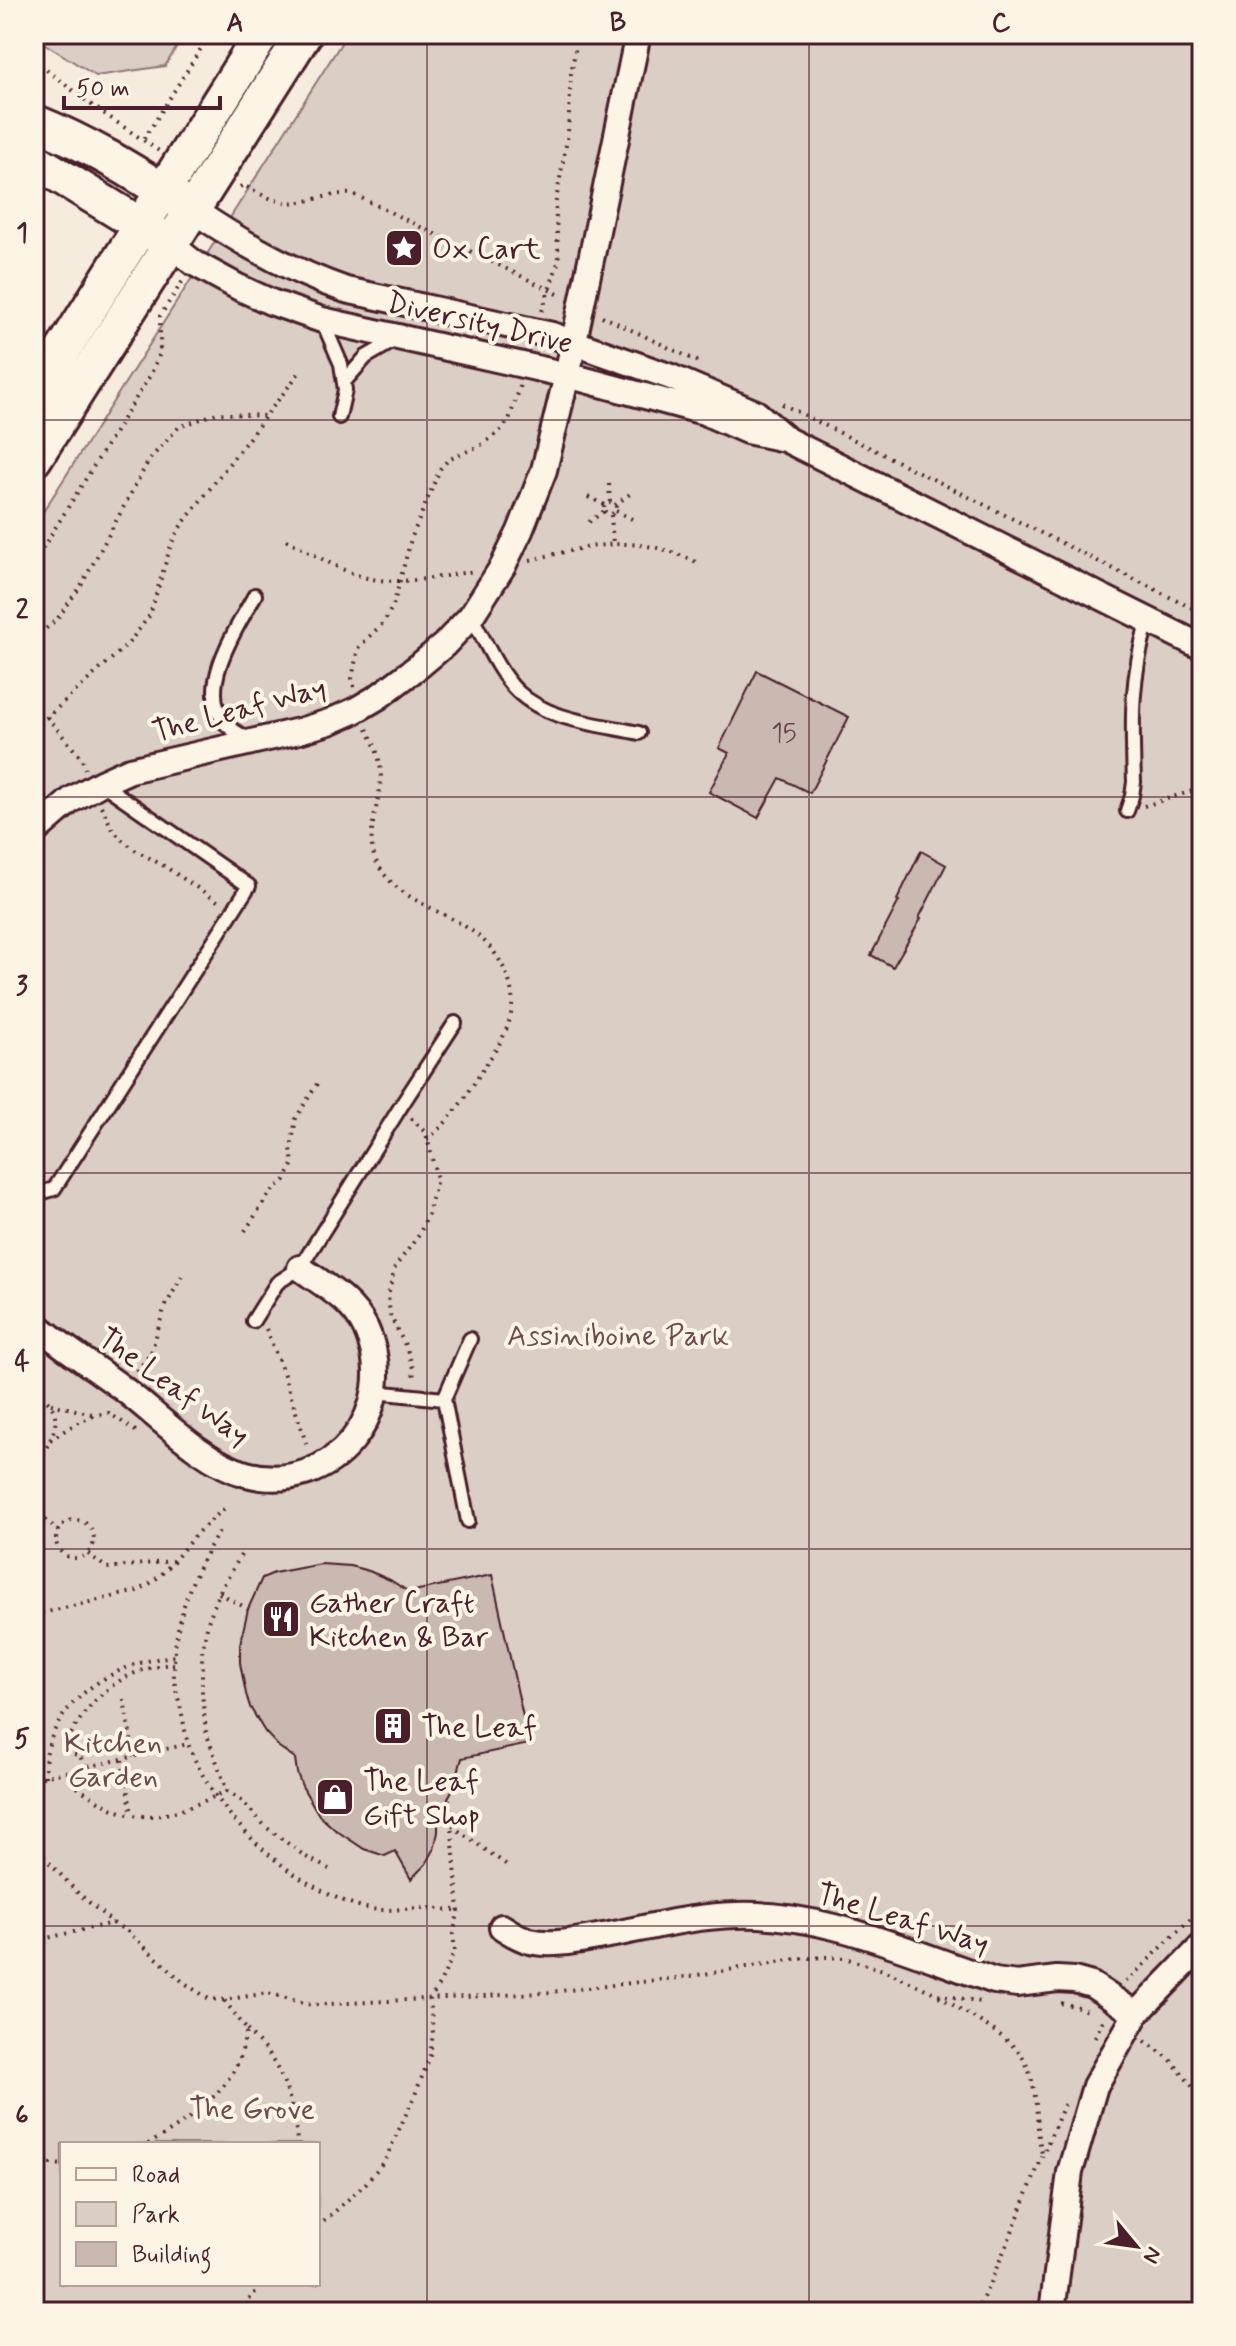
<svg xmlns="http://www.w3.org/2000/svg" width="1236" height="2346" viewBox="0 0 1236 2346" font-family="Mynerve,sans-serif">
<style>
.green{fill:#dbcec4;stroke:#927678;stroke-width:2;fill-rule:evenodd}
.building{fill:#cab9b1;stroke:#4a1f2b;stroke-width:2}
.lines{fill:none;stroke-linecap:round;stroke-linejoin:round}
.lane-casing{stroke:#4a1f2b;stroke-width:18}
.street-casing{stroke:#4a1f2b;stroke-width:30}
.secondary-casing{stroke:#4a1f2b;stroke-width:40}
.path{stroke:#4a1f2b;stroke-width:4;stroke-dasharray:2 6;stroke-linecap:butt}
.lane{stroke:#fcf5e5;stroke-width:12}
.street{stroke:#fcf5e5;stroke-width:24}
.secondary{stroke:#fcf5e5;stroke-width:34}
.grid{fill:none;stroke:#4a1f2b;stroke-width:2;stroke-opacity:0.55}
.labels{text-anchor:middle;stroke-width:8;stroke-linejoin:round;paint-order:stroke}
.number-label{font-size:26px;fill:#6a464c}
.poi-label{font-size:30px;fill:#4a1f2b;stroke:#fcf5e5;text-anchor:start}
.street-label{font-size:30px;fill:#4a1f2b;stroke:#fcf5e5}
.park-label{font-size:30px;fill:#6e4b51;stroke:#fcf5e5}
.neatline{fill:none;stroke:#4a1f2b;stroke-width:3}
.grid-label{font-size:26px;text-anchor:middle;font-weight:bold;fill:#4a1f2b}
</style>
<rect width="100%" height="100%" fill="#f5ecde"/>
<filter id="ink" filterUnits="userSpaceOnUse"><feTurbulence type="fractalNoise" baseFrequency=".0125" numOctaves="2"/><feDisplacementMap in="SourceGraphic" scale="16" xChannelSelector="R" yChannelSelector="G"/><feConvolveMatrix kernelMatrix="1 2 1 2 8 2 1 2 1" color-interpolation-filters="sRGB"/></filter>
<g filter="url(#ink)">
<path class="green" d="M34 34H185L165 66 96 76 34 37Z
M347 34H1202V2312H34V526ZM62 2144H318V2284H62Z"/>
<path class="building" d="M757 671 849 717 810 793 780 778 758 818 709 792 729 753 719 748Z
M921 851 946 865 919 918 921 919 893 967 871 955 899 901 897 900Z
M321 1564 350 1566 369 1571 390 1580 409 1592 492 1575 529 1744 462 1758 454 1787 438 1816V1832L434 1850 426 1864 411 1879 395 1851 385 1856 364 1849 334 1829 319 1815 302 1786 297 1773 295 1758 279 1747 265 1732 250 1707 246 1694 240 1663V1644L248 1609 262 1578 274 1573Z"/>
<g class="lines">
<defs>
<path id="lane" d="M322 320 341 364 345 390 339 417
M344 382 366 357 397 339
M471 616C485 640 497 671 517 691 548 721 599 724 639 733
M252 741C243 736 232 731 226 724 195 689 237 627 255 595
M1127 811 1132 796 1134 782C1132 722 1130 679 1148 620
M34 1195 54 1189 249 886 101 783
M253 1321 277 1283 300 1268 403 1103 455 1023
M375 1392 444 1399 468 1521
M444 1399 470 1339"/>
<path id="street" d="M193 210C241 243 291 271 346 290L552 335 671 377 756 413 784 437
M170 244 194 263 238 287 271 302 322 320 567 375 704 412 747 431 785 439 1202 647
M34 832 71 800 101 783 130 770 299 731 329 722 354 711 378 697 419 666 444 645 471 616 503 566 520 531 544 470 567 375 638 34
M34 1323C62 1347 93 1366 122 1388 159 1416 202 1462 246 1474 332 1497 403 1410 366 1329 353 1301 324 1285 300 1268
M502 1927C511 1933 519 1938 530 1941 554 1947 584 1939 609 1935 651 1927 693 1916 736 1915 826 1912 911 1953 995 1981L1017 1984 1057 1979 1074 1980 1092 1985 1136 2014
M1052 2312 1070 2172 1095 2086 1136 2014 1202 1946"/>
<path id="secondary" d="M34 122C87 143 134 172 182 203
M34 160 160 237
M34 396 262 34
M34 459 304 34"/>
</defs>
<use href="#lane" class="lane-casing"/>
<use href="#street" class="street-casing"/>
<use href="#secondary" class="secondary-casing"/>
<path class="path" d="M34 60 90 104 159 151
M144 139 210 34
M240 187 243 185C256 192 270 200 284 202 307 205 329 192 353 194L562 296
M542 311 559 260 555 206 568 134 571 74 578 34
M602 316 699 362
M782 404 1202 613
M609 484 610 502
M588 497 605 505
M604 508a6 6 0 1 1 12 0a6 6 0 1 1-12 0Z
M615 505 634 491
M616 511 632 519
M611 515 613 544
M589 522 604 511
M286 540C310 551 334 568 360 576 394 587 440 577 474 571
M530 560C594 545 636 532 698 563
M34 562 151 374 160 353V316L184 279
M34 639 58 618 82 584 149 460 179 427 217 413 264 416
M354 687 352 679 358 648 385 621 394 603 411 539 440 469 448 460 481 445 499 432 509 420 521 384
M47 717 82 759 85 769
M34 729 128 644 150 615 170 548 178 530 299 373
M367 729C374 743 381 759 381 775 381 805 362 836 378 865 409 918 482 908 508 978 519 1008 507 1033 491 1057 472 1085 455 1119 427 1139
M101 806 113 830 119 837 135 850 164 866 219 902
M1144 806 1202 788
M411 1118 426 1133 437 1179 428 1215 419 1235 395 1267 388 1296 390 1315 407 1349 413 1368 414 1381
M245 1231 270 1193 285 1180 293 1165 291 1148 296 1118 320 1079
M266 1329 283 1372 308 1449
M137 1371 151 1353 164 1309 183 1274
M34 1392C73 1412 50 1441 34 1469
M51 1404 92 1414
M50 1440C69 1428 86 1415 109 1413L140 1434
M34 1508 58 1531
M56 1539a19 19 0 1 1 38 0a19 19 0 1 1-38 0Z
M219 1532C191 1575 173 1623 174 1675 174 1686 179 1699 181 1710 184 1722 185 1735 189 1746 216 1816 289 1886 362 1907 385 1913 400 1908 422 1908 434 1908 446 1910 459 1910
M88 1554 107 1568 173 1561
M241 1555 219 1593 208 1622 202 1652V1693L206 1732 227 1791 242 1801 266 1827 306 1857 329 1869
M219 1593 248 1609
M34 1615 137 1591C165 1578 179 1552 200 1530 208 1523 216 1516 224 1509
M174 1664C119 1668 85 1702 63 1750L80 1756 85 1768 77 1787C92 1797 110 1810 128 1814 164 1822 196 1804 227 1791
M124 1699 134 1757
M122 1760 132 1814
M45 1777C45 1769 45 1759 47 1751 62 1693 119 1662 175 1656
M34 1779 188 1744
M452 1826 507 1865
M34 1844 43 1856 77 1892 113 1923 127 1931 183 1982 209 1999 224 2000 268 1993 311 2005 542 1993 685 1977 796 1959 826 1957 845 1958 883 1970 937 1994 981 2002
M34 1941 113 1923
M1126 1982 1202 1908
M939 1996C961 2011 1006 2034 1021 2055 1029 2066 1033 2083 1035 2097 1038 2116 1037 2134 1042 2153
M1061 2003 1078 2007 1091 2013
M247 2030C253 2038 262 2045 268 2054 286 2078 296 2114 297 2144
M1095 2037 1103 2020
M1145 2041 1170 2059 1202 2098
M148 2144C180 2127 225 2095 239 2060 243 2051 244 2039 247 2030L224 2000
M34 2162 62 2165
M318 2227 366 2183 385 2160 415 2095 430 2056 433 2033 430 1999 440 1983 455 1951 453 1934 459 1910 449 1799
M239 2312 262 2284
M976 2312C1010 2244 1034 2172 1065 2103"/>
<use href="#lane" class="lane"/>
<use href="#street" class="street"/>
<use href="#secondary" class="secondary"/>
</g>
</g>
<path class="grid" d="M427 34V2312M809 34V2312M34 420H1202M34 797H1202M34 1173H1202M34 1549H1202M34 1926H1202"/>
<defs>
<symbol id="sight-square" viewBox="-11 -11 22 22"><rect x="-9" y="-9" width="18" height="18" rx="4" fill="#4a1f2b" stroke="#fcf5e5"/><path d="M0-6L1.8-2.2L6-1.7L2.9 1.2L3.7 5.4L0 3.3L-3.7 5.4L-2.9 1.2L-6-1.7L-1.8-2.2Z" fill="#fff"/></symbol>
<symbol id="restaurant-square" viewBox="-11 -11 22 22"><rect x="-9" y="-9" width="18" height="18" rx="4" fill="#4a1f2b" stroke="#fcf5e5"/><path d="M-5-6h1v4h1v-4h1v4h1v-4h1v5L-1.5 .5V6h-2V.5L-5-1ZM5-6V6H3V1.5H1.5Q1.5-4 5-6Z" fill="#fff"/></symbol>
<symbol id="building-square" viewBox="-11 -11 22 22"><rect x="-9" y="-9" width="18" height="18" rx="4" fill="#4a1f2b" stroke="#fcf5e5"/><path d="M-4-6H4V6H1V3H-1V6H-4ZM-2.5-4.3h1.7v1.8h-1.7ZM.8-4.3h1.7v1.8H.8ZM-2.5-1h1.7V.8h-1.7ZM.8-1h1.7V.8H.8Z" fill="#fff"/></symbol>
<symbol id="shop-square" viewBox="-11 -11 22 22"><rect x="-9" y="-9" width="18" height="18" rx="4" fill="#4a1f2b" stroke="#fcf5e5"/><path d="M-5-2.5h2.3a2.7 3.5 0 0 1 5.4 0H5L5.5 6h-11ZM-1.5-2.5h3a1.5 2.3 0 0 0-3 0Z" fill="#fff"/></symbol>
</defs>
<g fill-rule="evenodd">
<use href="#sight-square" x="382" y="226" width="44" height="44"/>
<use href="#restaurant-square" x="259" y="1597" width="44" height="44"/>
<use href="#building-square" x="371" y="1704" width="44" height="44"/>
<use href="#shop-square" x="313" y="1775" width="44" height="44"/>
</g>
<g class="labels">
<g class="number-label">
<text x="784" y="741">15</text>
</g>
<g class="poi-label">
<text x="432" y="258">Ox Cart</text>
<text x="309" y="1612">Gather Craft<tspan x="309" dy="34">Kitchen &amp; Bar</tspan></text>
<text x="421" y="1736">The Leaf</text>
<text x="363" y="1790">The Leaf<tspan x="363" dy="34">Gift Shop</tspan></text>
</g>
<g class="street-label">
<text transform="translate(480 322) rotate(13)" y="10">Diversity Drive</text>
<text transform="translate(239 709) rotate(-15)" y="10">The Leaf Way</text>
<text transform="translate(174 1386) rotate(36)" y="10">The Leaf Way</text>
<text transform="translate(903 1918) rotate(17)" y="10">The Leaf Way</text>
</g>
<g class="park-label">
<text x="618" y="1345">Assiniboine Park</text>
<text x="113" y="1752">Kitchen<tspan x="113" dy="34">Garden</tspan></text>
<text x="252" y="2118">The Grove</text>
</g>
</g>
<rect width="1236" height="2346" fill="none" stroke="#fcf5e5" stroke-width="88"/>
<rect x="60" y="2142" width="260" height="144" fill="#fcf5e5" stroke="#b59f9b" stroke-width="2"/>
<rect x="76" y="2168" width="40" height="12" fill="#fcf5e5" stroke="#b59f9b" stroke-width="2"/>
<text x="132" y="2182" font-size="24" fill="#4a1f2b">Road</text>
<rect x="76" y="2202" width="40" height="24" fill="#dbcec4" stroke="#b59f9b" stroke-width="2"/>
<text x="132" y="2222" font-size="24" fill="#4a1f2b">Park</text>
<rect x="76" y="2242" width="40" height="24" fill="#cab9b1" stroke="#b59f9b" stroke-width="2"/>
<text x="132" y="2262" font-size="24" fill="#4a1f2b">Building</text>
<g transform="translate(1136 2246) rotate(119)" stroke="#fcf5e5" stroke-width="6" paint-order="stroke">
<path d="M0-6L14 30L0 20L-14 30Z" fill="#4a1f2b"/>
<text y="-12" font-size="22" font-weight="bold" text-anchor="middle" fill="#4a1f2b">N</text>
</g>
<path d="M64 96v12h156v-12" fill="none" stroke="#4a1f2b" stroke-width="4"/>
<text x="76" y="96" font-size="24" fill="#4a1f2b" stroke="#fcf5e5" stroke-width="6" paint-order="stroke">50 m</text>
<rect x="44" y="44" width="1148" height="2258" class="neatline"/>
<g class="grid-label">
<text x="235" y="31">A</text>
<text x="618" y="31">B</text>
<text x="1001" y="31">C</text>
<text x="22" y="241">1</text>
<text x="22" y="618">2</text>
<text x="22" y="994">3</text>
<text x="22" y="1370">4</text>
<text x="22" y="1747">5</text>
<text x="22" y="2123">6</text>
</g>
</svg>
